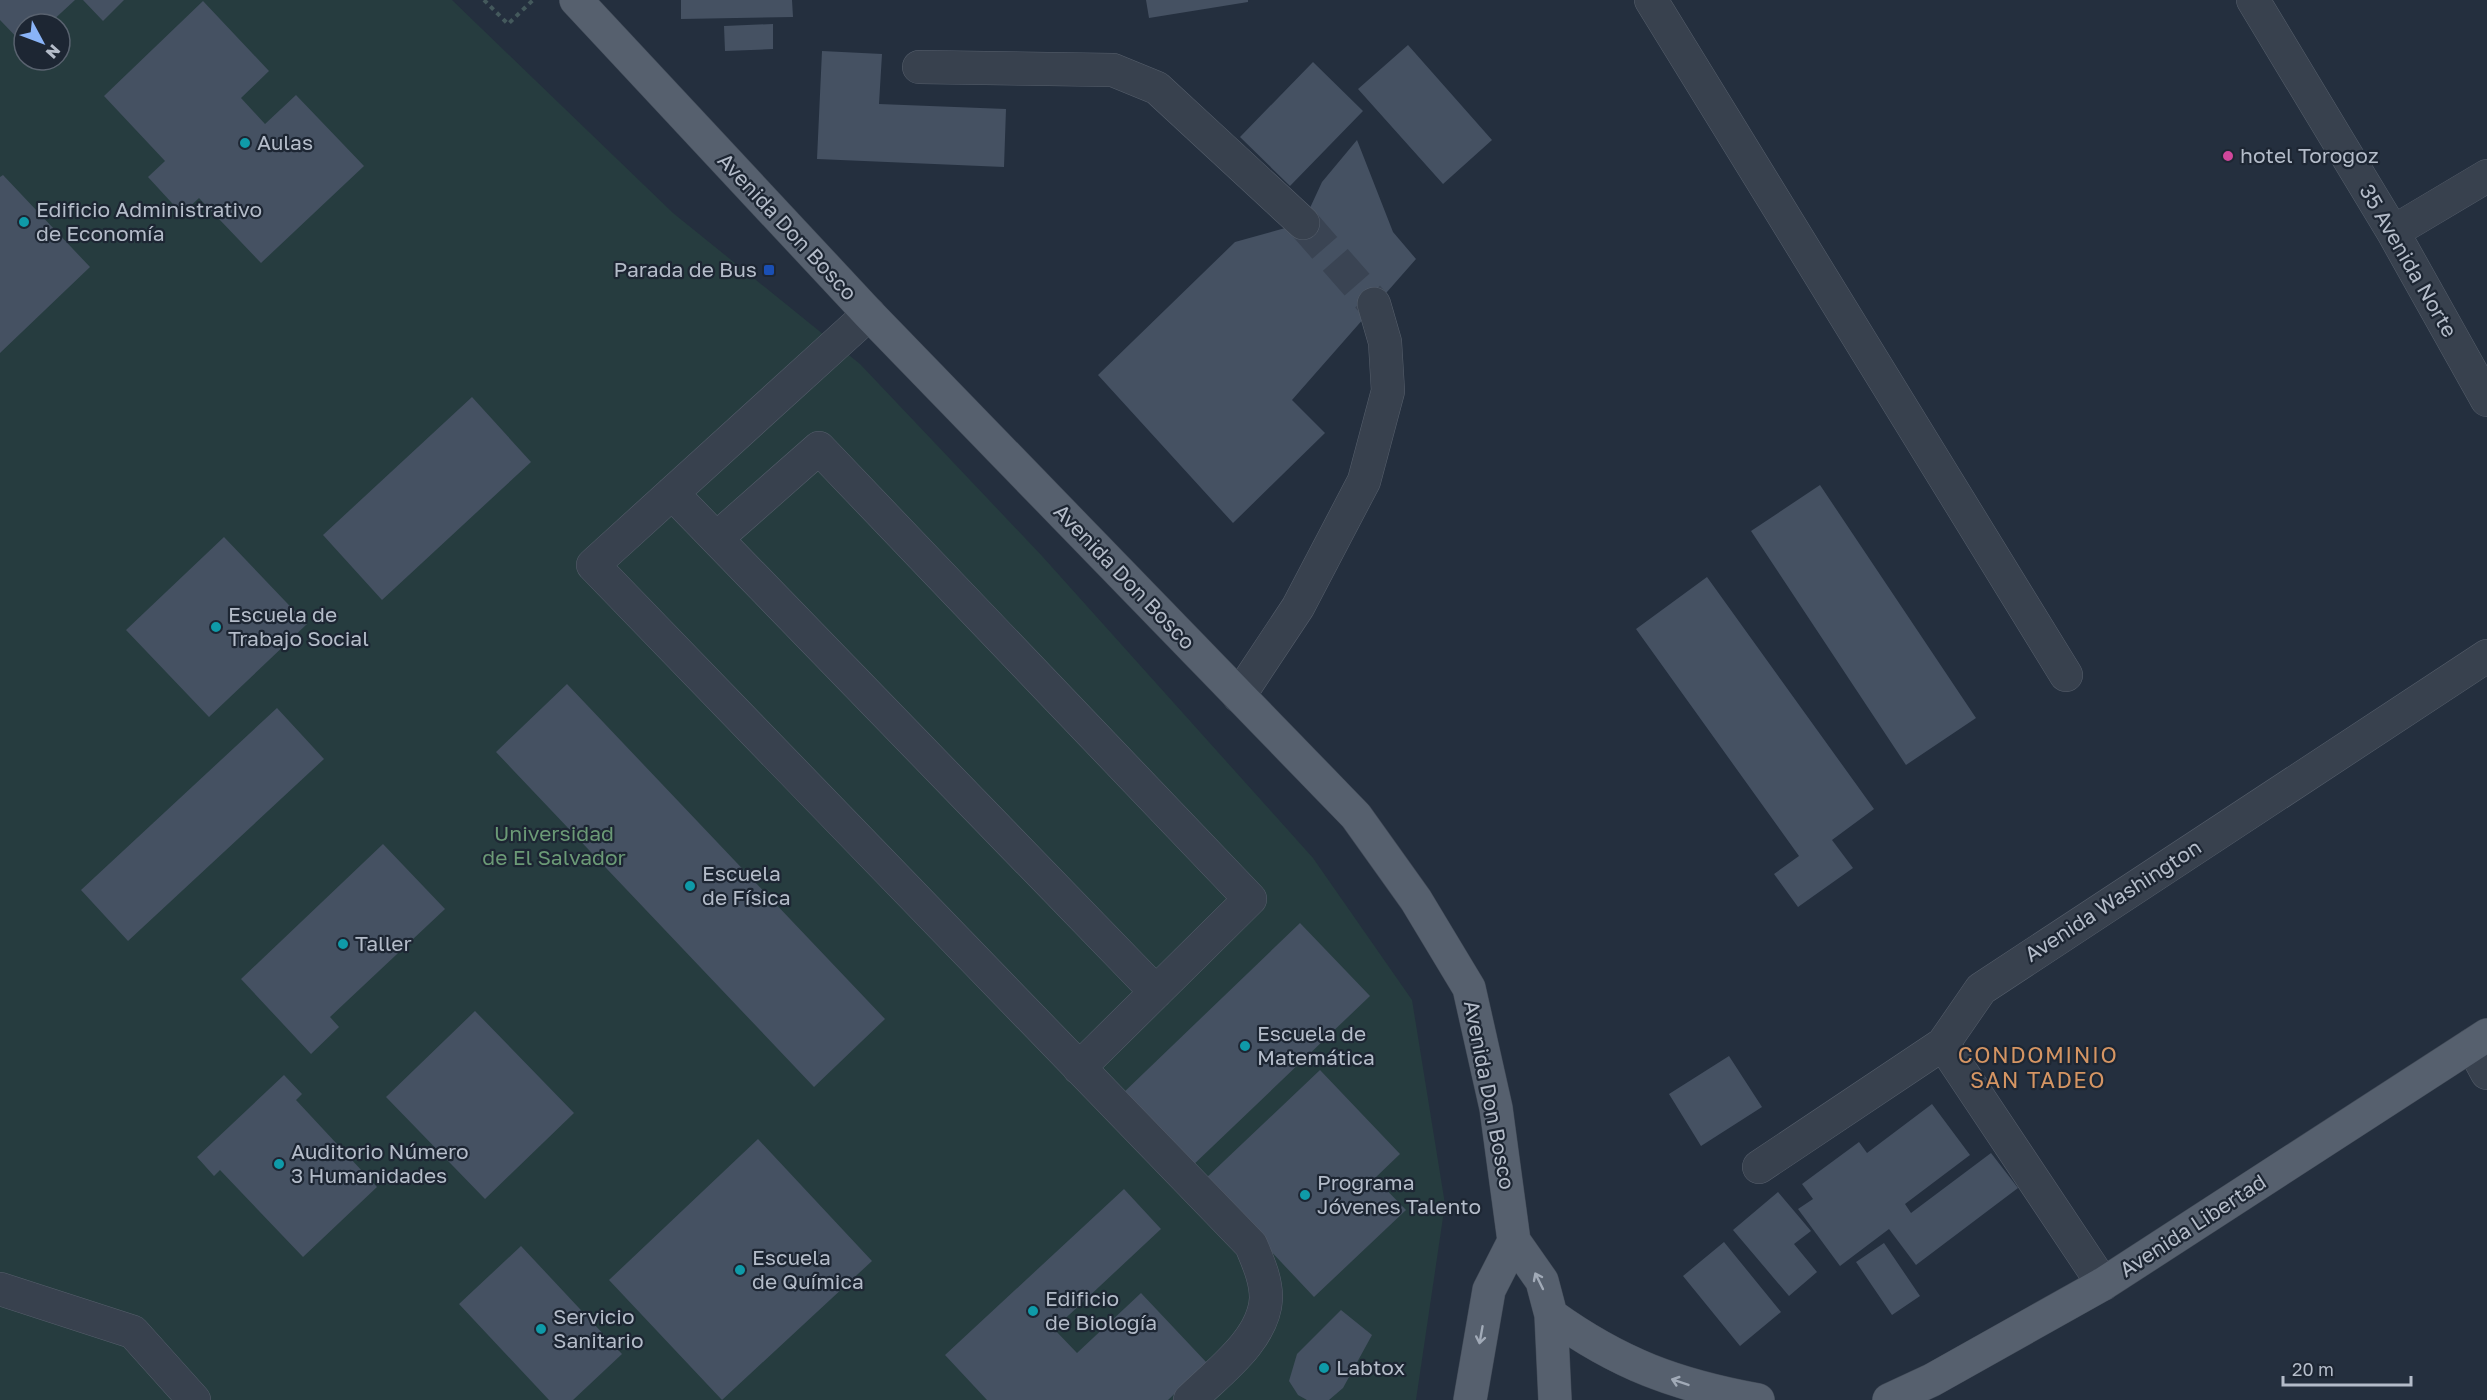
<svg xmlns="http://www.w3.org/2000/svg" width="2487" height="1400" viewBox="0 0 2487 1400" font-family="'Golos Text',sans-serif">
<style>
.green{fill:#263c3f;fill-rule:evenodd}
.building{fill:#455162}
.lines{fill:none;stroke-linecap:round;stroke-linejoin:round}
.minor-tunnel{stroke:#3a4453;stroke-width:33;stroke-dasharray:33 16;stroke-linecap:butt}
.minor-casing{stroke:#565f6c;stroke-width:34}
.major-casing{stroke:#414a57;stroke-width:34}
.path{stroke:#44595c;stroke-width:4;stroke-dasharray:4.5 4.5;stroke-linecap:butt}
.minor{stroke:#38414e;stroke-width:33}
.major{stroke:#56606e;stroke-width:33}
.oneway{stroke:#a1aab7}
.culture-dot{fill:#0f9aa8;stroke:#1d2633;stroke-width:2}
.hotel-dot{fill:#d1479c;stroke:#1d2633;stroke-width:2}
.transit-dot{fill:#1a4fb4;stroke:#1d2633;stroke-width:2}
.labels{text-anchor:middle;stroke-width:4.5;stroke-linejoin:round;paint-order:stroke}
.poi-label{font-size:21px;fill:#b4bcc9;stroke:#1d2633;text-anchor:start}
.street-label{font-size:21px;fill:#b4bcc9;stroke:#1d2633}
.park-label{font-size:21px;fill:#6b9a76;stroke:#1d2633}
.neighbourhood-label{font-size:22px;letter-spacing:1.5px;fill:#d59563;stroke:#1d2633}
</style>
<rect width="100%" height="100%" fill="#242f3e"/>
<path class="green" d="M0 0H452L673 213 860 364 1042 556 1313 858 1412 1000 1445 1204 1416 1400H0ZM24 24H60V60H24Z"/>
<path class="building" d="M0 0H75L49 24H24V45L0 20Z
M83 0H124L103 21Z
M681 0H792L793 17 681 19Z
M1146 0H1248V2L1149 18Z
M203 1 269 71 241 98 265 124 296 95 364 166 261 263 199 198 182 214 148 177 165 161 104 96Z
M773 24V49L725 51 724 26Z
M1408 45 1492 140 1443 184 1358 89Z
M822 51 882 54 879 104 1006 109 1004 167 817 159Z
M1313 62 1363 111 1290 186 1240 137Z
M1357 140 1393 232 1416 259 1292 400 1325 433 1233 523 1098 375 1235 242 1303 223 1322 182Z
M3 175 90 267 0 353V177Z
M472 397 531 462 382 600 323 535Z
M1820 485 1976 718 1906 765 1751 531Z
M224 537 307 624 209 717 126 630Z
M1707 577 1874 809 1832 840 1853 868 1798 907 1774 874 1799 856 1636 629Z
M567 684 885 1019 814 1087 496 752Z
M277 708 324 759 128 941 81 890Z
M383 844 445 909 330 1017 339 1027 311 1054 241 979Z
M1300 923 1370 996 1190 1168 1120 1096Z
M475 1011 574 1113 485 1199 386 1097Z
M1729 1056 1762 1107 1701 1146 1669 1094Z
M1320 1070 1400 1154 1375 1178 1406 1210 1314 1297 1204 1180Z
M284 1075 302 1094 296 1100 377 1187 303 1257 220 1170 214 1176 197 1157Z
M1932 1104 1970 1155 1905 1204 1911 1213 1991 1153 2018 1188 1916 1265 1889 1229 1840 1266 1798 1209 1813 1199 1802 1184 1859 1142 1867 1153Z
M758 1139 872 1261 722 1400 609 1280Z
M1124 1189 1161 1229 1054 1329 1077 1353 1141 1293 1207 1363 1168 1400H987L945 1355Z
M1778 1192 1811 1231 1794 1244 1817 1272 1789 1296 1733 1230Z
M1724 1242 1781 1312 1740 1346 1683 1276Z
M1884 1243 1920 1296 1892 1315 1856 1262Z
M521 1246 622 1354 573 1400H549L459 1304Z
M1341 1310 1372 1335 1343 1388 1329 1400H1307L1298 1395 1289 1381 1297 1354Z"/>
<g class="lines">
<path class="minor-tunnel" d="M1303 223 1374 304"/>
<defs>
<path id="minor" d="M1651 0 2066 675
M2253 0 2393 232 2487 400
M919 67 1113 70 1157 88 1303 223
M2393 232 2487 176
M869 314 593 565 1251 1245C1258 1262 1266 1279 1266 1298 1264 1340 1217 1373 1190 1400
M672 493 1156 992
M717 538 819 448 1250 899 1079 1068
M1239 696 1298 607 1364 481 1388 391 1385 342 1374 304
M1943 1044 2103 1284
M2472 1045 2487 1073
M1759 1167 1943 1044 1981 989 2487 656
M0 1289 133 1332 194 1400"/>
<path id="major" d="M576 0 869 314 1356 816 1416 900 1469 988 1496 1108 1514 1241 1542 1281 1551 1315 1555 1400
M1551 1315C1619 1364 1676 1385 1758 1400
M1470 1400 1489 1290 1514 1241
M1889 1400 1932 1380 2103 1284 2487 1035"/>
</defs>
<use href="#minor" class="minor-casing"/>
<use href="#major" class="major-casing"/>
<path class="path" d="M484 0 508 24 533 0"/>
<use href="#minor" class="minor"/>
<use href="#major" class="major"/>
</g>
<defs><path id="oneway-shaft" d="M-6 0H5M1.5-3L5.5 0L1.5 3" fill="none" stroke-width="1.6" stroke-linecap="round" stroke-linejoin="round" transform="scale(1.5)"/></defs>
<g class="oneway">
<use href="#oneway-shaft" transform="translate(1539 1281) rotate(-116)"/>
<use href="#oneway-shaft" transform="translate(1481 1335) rotate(100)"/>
<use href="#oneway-shaft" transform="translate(1680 1382) rotate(-161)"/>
</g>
<g class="culture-dot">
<circle cx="245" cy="143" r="6"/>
<circle cx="24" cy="222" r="6"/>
<circle cx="216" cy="627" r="6"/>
<circle cx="690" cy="886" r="6"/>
<circle cx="343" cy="944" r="6"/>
<circle cx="1245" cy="1046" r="6"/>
<circle cx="279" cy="1164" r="6"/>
<circle cx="1305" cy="1195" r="6"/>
<circle cx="740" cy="1270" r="6"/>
<circle cx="1033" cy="1311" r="6"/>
<circle cx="541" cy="1329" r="6"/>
<circle cx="1324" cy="1368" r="6"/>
</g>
<circle class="hotel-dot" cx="2228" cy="156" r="6"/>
<rect class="transit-dot" x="763" y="264" width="12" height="12" rx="3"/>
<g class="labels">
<g class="poi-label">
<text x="257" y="150">Aulas</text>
<text x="2240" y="163">hotel Torogoz</text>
<text x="36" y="217">Edificio Administrativo<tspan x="36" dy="24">de Economía</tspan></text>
<text x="757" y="277" text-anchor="end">Parada de Bus</text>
<text x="228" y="622">Escuela de<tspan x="228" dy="24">Trabajo Social</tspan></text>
<text x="702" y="881">Escuela<tspan x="702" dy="24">de Física</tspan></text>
<text x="355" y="951">Taller</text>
<text x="1257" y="1041">Escuela de<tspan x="1257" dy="24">Matemática</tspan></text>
<text x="291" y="1159">Auditorio Número<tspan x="291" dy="24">3 Humanidades</tspan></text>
<text x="1317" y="1190">Programa<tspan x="1317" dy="24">Jóvenes Talento</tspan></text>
<text x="752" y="1265">Escuela<tspan x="752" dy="24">de Química</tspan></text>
<text x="1045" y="1306">Edificio<tspan x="1045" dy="24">de Biología</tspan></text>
<text x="553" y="1324">Servicio<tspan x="553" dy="24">Sanitario</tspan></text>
<text x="1336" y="1375">Labtox</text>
</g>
<g class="street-label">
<text transform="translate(787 227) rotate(47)" y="7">Avenida Don Bosco</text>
<text transform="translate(2408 261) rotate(60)" y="7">35 Avenida Norte</text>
<text transform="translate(1124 577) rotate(46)" y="7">Avenida Don Bosco</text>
<text transform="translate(2113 901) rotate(-33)" y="7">Avenida Washington</text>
<text transform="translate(1489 1095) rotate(79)" y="7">Avenida Don Bosco</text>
<text transform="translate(2193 1226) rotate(-33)" y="7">Avenida Libertad</text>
</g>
<g class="park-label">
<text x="554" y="841">Universidad<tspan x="554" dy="24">de El Salvador</tspan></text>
</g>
<g class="neighbourhood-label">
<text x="2038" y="1063">CONDOMINIO<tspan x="2038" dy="25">SAN TADEO</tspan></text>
</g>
</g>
<g transform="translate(42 42) rotate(131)"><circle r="28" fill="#1d2633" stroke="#59626f" stroke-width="1.5"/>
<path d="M0-4.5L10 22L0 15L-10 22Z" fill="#8ab4f8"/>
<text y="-9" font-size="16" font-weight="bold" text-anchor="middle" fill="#b4bcc9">N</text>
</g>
<path d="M2283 1376v9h128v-9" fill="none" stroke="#b4bcc9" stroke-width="3"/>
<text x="2292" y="1376" font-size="18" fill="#b4bcc9" stroke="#1d2633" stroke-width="4.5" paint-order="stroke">20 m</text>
</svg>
